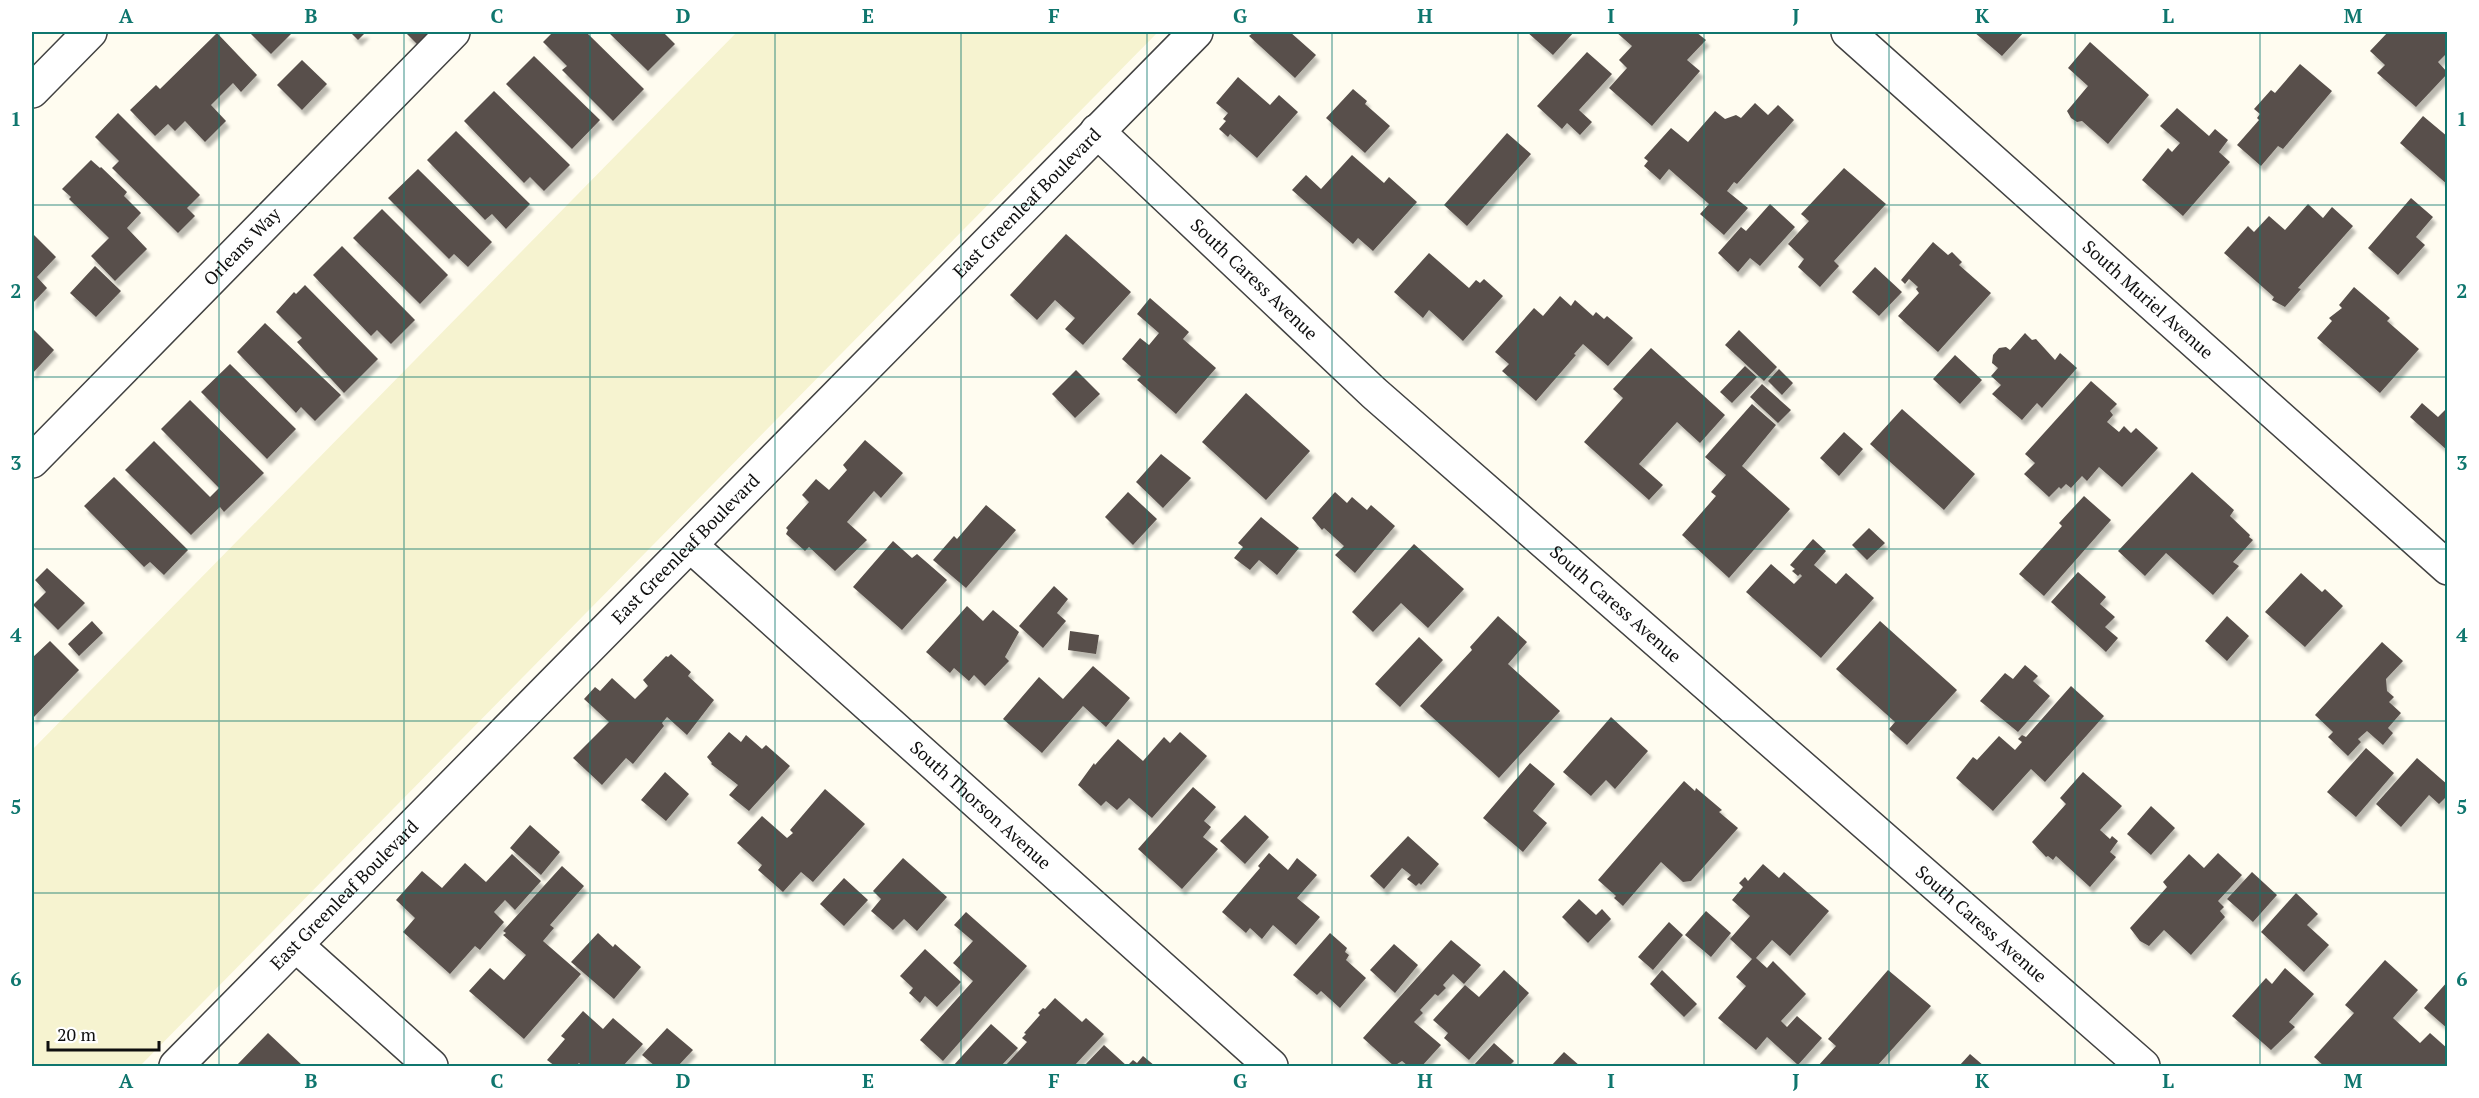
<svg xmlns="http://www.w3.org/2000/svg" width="2479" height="1098" viewBox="0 0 2479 1098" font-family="'PT Serif',serif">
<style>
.farmland{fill:#f6f3d0}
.building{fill:#58504b;filter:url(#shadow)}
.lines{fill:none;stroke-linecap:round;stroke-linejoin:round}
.street-casing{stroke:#424242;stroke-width:36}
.street{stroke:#fff;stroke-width:33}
.grid{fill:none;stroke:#0f766e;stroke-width:1.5;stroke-opacity:0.55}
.labels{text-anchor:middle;stroke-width:6;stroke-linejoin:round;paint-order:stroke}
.street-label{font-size:18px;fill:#0f0f0f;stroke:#fff}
.neatline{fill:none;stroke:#0f766e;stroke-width:2}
.grid-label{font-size:20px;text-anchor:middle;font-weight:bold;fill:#0f766e}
</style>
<defs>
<filter id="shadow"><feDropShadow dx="3.5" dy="6" stdDeviation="1.5" flood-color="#0004"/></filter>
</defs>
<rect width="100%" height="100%" fill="#fffcf0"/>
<path class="farmland" d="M737 32H1158L140 1066H32V750Z"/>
<path class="building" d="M249 32H293L271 54Z
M350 32H366L358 40Z
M405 32H435L420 47Z
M550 32H586L644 89 613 121 562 70 567 66 543 42 552 33Z
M608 32H663L675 44 648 71Z
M1254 32H1290L1316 55 1295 78 1249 36Z
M1527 32H1574L1553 55Z
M1616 32H1696L1706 40 1687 60 1700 71 1652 126 1609 88 1627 68 1619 60 1632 46Z
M1974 32H2024L2002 56Z
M2388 32H2448V52L2438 62 2448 73 2416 107 2377 73 2385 65 2370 51Z
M217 33 257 75 241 92 233 83 211 105 226 121 205 142 185 121 175 131 168 124 155 136 130 110 156 85 160 89Z
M2090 42 2149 95 2108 144 2082 121 2077 122 2071 118 2067 111 2088 86 2068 68Z
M1587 52 1612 74 1579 110 1592 122 1580 135 1567 123 1562 129 1537 106Z
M534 56 600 120 572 149 506 84Z
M302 60 327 84 302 110 277 85Z
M2300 64 2332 91 2283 149 2278 146 2261 166 2237 145 2259 120 2257 118 2260 114 2254 109 2271 90 2275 93Z
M1238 77 1270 105 1279 95 1298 112 1257 158 1230 134 1228 137 1219 129 1226 121 1223 119 1228 113 1216 103Z
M1353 89 1367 101 1365 104 1390 126 1365 153 1326 118Z
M494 91 570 165 544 191 530 177 524 183 464 121Z
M1755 103 1768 115 1778 105 1794 120 1737 184 1734 182 1727 191 1748 208 1724 235 1700 214 1709 204 1669 169 1660 180 1644 166 1648 161 1644 158 1671 128 1688 142 1715 111 1725 119 1736 115 1741 118Z
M2177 108 2209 136 2215 129 2228 140 2219 152 2230 162 2183 216 2142 180 2168 148 2172 152 2180 143 2160 126Z
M118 113 200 195 187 208 195 216 178 233 112 168 119 161 95 137Z
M2423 116 2448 137V185L2400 143Z
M456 131 530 204 506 229 492 214 485 220 427 160Z
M1507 133 1531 154 1467 226 1444 205Z
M1352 155 1384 183 1389 177 1417 202 1373 251 1358 238 1353 244 1292 190 1306 175 1321 189Z
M91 160 100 168 101 167 127 192 124 196 141 213 127 228 147 249 115 281 91 256 109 238 69 199 71 197 62 189Z
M1844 168 1886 204 1834 261 1839 266 1820 287 1798 267 1804 259 1788 244 1809 221 1801 214Z
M418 169 492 242 468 267 454 254 449 259 388 198Z
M2411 198 2433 217 2416 237 2425 245 2398 275 2368 248Z
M1770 204 1795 227 1760 266 1750 258 1738 272 1718 253 1741 227 1746 231Z
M2308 204 2323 218 2332 207 2353 226 2298 288 2301 289 2285 307 2272 300 2274 297 2224 253 2248 226 2254 232 2269 216 2285 230Z
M382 209 448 275 420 304 353 238Z
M32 233 56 257 37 277 47 288 32 304Z
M1066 234 1131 292 1083 345 1065 329 1075 318 1055 300 1037 320 1010 295Z
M1933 242 1948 255 1952 252 1962 262 1959 265 1991 293 1938 352 1898 316 1919 293 1916 289 1918 287 1909 279 1905 284 1901 280Z
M342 246 415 320 391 344 377 330 371 336 313 275Z
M1429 253 1469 288 1476 280 1480 283 1484 279 1503 296 1463 341 1429 310 1423 318 1394 292Z
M95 266 121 291 96 317 70 293Z
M1875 267 1902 292 1879 316 1852 292Z
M305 285 378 359 344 393 297 342 302 338 276 312 294 292 296 294Z
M2354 287 2390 318 2387 321 2419 349 2380 393 2317 338 2332 321 2329 318 2342 308 2339 305Z
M1560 296 1571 306 1575 300 1593 316 1596 312 1604 319 1607 316 1633 338 1608 366 1583 344 1574 354 1576 355 1536 401 1502 371 1509 364 1495 352 1534 308 1543 316Z
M1150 298 1189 332 1183 339 1216 368 1176 414 1137 380 1141 376 1122 359 1140 338 1149 345 1159 333 1137 314Z
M265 323 341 395 315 421 301 407 296 413 237 352Z
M32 328 54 350 32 374Z
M1739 330 1777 367 1764 381 1725 345Z
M2025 333 2032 340 2036 339 2055 360 2060 353 2077 368 2042 408 2037 403 2022 420 1992 394 2001 385 1991 376 1998 368 1992 363 1993 355 1999 348 2006 347 2010 350Z
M1651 348 1725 415 1700 443 1677 422 1639 464 1663 485 1649 500 1584 442 1623 398 1613 389Z
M1955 355 1982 380 1960 404 1933 379Z
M230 364 296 429 267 459 201 392Z
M1745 366 1757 377 1732 403 1720 392Z
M1779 369 1793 383 1782 395 1768 381Z
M1076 370 1100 394 1075 418 1052 394Z
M2091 381 2117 404 2110 411 2113 415 2107 422 2119 432 2124 426 2131 433 2136 428 2158 448 2122 487 2099 467 2087 481 2082 476 2071 488 2066 484 2061 489 2059 487 2049 497 2024 474 2035 463 2025 454Z
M1762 384 1791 410 1778 423 1750 397Z
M1246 393 1310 451 1266 500 1202 442Z
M190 400 264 473 224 512 220 507 191 535 125 470 154 441 210 497 219 488 161 429Z
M2422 403 2438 417 2448 407V451L2410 417Z
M1752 404 1776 425 1742 466 1790 509 1729 578 1682 535 1716 496 1711 492 1726 475 1705 457Z
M1902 409 1975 474 1944 510 1870 444Z
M1844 432 1863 449 1839 476 1820 458Z
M865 440 903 473 881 498 874 491 847 522 867 540 835 571 809 547 805 551 786 534 788 530 786 528 809 502 802 495 816 479 829 490 847 470 843 465Z
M1161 454 1191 478 1163 508 1136 482Z
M2192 472 2234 510 2230 516 2250 535 2249 537 2253 540 2233 562 2239 566 2213 595 2166 553 2145 576 2118 551Z
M114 477 188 550 164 575 150 562 144 567 84 506Z
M1128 492 1157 519 1133 545 1105 517Z
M1335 492 1347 503 1352 497 1367 510 1371 505 1395 526 1355 573 1335 555 1344 546 1324 528 1322 530 1312 518Z
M2084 496 2111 520 2044 596 2019 574 2062 526 2059 523Z
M986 505 1016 530 966 588 933 560 954 536 957 539Z
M1261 517 1299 548 1277 575 1259 560 1250 570 1234 558 1243 547 1238 543Z
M1869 528 1885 543 1867 560 1852 545Z
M1813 539 1826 551 1814 565 1836 584 1846 573 1874 598 1821 658 1746 592 1771 564 1794 584 1802 576 1800 574 1798 576 1792 571 1795 569 1790 565Z
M893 541 912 558 917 554 947 580 902 630 853 587Z
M1414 544 1464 589 1428 628 1401 603 1373 632 1352 612Z
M47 568 85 603 58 630 33 605 46 592 35 580Z
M2078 572 2106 597 2100 604 2115 617 2105 627 2118 638 2106 652 2051 602Z
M2301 573 2322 592 2325 589 2343 606 2305 647 2265 612Z
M1054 586 1068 599 1057 613 1066 621 1043 648 1019 626Z
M967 606 983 621 993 610 1019 632 1005 657 1009 661 985 686 974 675 969 681 954 668 950 673 926 652Z
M1498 616 1527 642 1508 664 1560 711 1499 778 1420 706 1472 650 1470 647Z
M2227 616 2249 636 2227 661 2205 641Z
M92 621 103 633 79 656 68 644Z
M1880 621 1957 690 1907 745 1889 729 1895 722 1836 669Z
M1070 631 1099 635 1096 654 1068 650Z
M1419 637 1443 660 1400 707 1375 684Z
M50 641 79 670 32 719V658Z
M2382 642 2403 661 2386 679 2387 691 2394 697 2389 702 2401 713 2388 728 2393 733 2383 745 2367 731 2358 739 2361 742 2348 756 2328 737 2333 732 2315 715Z
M671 654 691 672 688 676 714 700 687 735 667 717 662 723 664 726 633 764 626 758 602 785 573 758 609 722 584 699 595 687 600 691 612 678 635 699 648 686 643 680 666 656 668 657Z
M2025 665 2038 676 2033 681 2050 696 2018 732 1980 701 2005 673 2013 679Z
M1093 666 1130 698 1106 727 1083 706 1042 753 1003 719 1039 677 1063 699Z
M2071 686 2104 716 2045 782 2031 769 1993 811 1956 778 1973 757 1977 760 1999 736 2015 750 2022 742 2018 739 2022 735 2026 737Z
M1611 717 1648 751 1615 789 1606 780 1591 796 1563 772Z
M729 732 741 742 746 735 762 749 766 745 790 766 749 811 729 795 738 785 711 764 712 763 707 757Z
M1180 732 1207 756 1152 818 1129 798 1117 810 1106 801 1101 806 1078 785 1094 763 1095 765 1118 739 1143 761 1164 737 1170 743Z
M2366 748 2394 773 2356 817 2327 792Z
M2417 758 2448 785V795L2439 804 2429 795 2401 827 2376 804Z
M1530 763 1555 784 1533 811 1547 823 1523 852 1483 818Z
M665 772 689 794 666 821 641 800Z
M2083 772 2122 806 2100 830 2110 839 2112 836 2118 841 2110 852 2116 857 2090 887 2056 856 2053 860 2048 856 2046 857 2032 842 2066 804 2060 798Z
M1684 781 1695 791 1696 788 1722 810 1719 812 1738 828 1691 881 1683 882 1661 862 1623 906 1614 898 1616 896 1598 880Z
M1193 787 1216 807 1204 821 1211 827 1203 837 1218 849 1182 889 1138 849Z
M825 789 865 824 813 882 801 872 783 892 758 870 762 865 737 843 762 816 787 838 793 833 790 830Z
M2151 806 2175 828 2151 855 2127 834Z
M1245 815 1269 837 1245 864 1220 841Z
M530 825 560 852 541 875 510 848Z
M1408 836 1439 864 1421 885 1419 883 1416 886 1407 879 1411 875 1402 868 1384 889 1370 876Z
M1269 853 1288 870 1297 858 1317 875 1297 898 1320 917 1296 945 1273 925 1262 939 1250 928 1246 933 1222 912 1260 868 1258 866Z
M2218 853 2242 875 2218 901 2224 907 2220 911 2225 917 2191 955 2164 930 2149 946 2140 941 2130 928 2167 887 2163 882 2189 854 2204 868Z
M512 854 541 881 515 910 505 900 494 912 504 922 480 950 475 946 450 974 403 932 415 918 396 900 422 871 442 888 465 863 486 882Z
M903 858 947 897 917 931 904 919 893 930 871 911 881 899 873 891Z
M1763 864 1779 878 1784 872 1829 911 1790 956 1772 940 1756 958 1767 968 1773 961 1806 994 1781 1021 1787 1027 1797 1016 1822 1038 1798 1065 1767 1037 1756 1050 1718 1018 1746 986 1736 977 1752 959 1730 939 1750 916 1732 900 1743 887 1739 883 1745 877 1748 881Z
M562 866 584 886 550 925 554 928 543 941 581 974 524 1039 469 991 490 968 504 980 526 955 503 935 506 933 503 931Z
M2252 872 2277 895 2253 922 2227 899Z
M844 878 868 900 844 926 820 904Z
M2296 893 2318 914 2307 925 2329 945 2304 972 2261 932Z
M1579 899 1596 915 1602 909 1611 919 1588 943 1562 917Z
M1706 911 1731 933 1711 957 1685 935Z
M966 912 1027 966 943 1061 920 1040 973 981 953 963 973 941 954 925Z
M1669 922 1683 935 1653 970 1638 957Z
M598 933 613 947 615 944 641 967 614 999 571 962Z
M1330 933 1347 948 1345 952 1349 955 1346 960 1366 978 1340 1008 1321 991 1317 995 1293 975Z
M1451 940 1481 965 1464 984 1453 974 1443 985 1446 988 1438 996 1435 994 1420 1010 1423 1013 1414 1022 1441 1045 1422 1066H1408L1402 1061 1394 1066 1363 1038Z
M1394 944 1418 965 1395 993 1370 970Z
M925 949 961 982 937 1007 925 996 920 1003 909 993 913 988 900 976Z
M2385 960 2418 990 2393 1018 2420 1043 2430 1033 2448 1049V1066H2324L2314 1057 2354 1013 2345 1005Z
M2285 968 2314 994 2289 1022 2295 1027 2271 1050 2232 1016 2266 978 2272 984Z
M1504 970 1529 993 1469 1060 1444 1038 1448 1033 1433 1020 1465 985 1479 997Z
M1662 970 1697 1004 1684 1017 1650 984Z
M1888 970 1931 1006 1877 1066H1818L1836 1046 1828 1039Z
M2448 981V1029L2424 1008Z
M1055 998 1082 1022 1086 1018 1104 1034 1074 1066H1005L1027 1042 1022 1038 1026 1034 1024 1033 1040 1015 1038 1013 1043 1008 1045 1009Z
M583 1011 603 1029 613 1018 643 1044 623 1066H582L579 1063 576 1066H555L547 1060 565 1039 561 1036Z
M991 1024 1018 1048 1001 1066H953Z
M667 1028 693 1050 678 1066H655L642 1055Z
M268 1033 303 1066H236Z
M1494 1043 1514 1061 1509 1066H1473Z
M1104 1045 1127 1066 1133 1060 1137 1063 1143 1056 1155 1066H1084Z
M1564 1052 1580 1066H1551Z
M1970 1054 1984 1066H1959Z"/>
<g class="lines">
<defs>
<g id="street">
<path id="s1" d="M1848 32 2448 568"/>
<path d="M32 91 90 32"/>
<path id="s2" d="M1097 131 1374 393 2143 1066"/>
<path id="s3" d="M32 461 453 32"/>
<path id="s4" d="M690 545 1271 1066"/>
<path d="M297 946 431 1066"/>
<path id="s5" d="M176 1066 1196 32"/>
</g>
</defs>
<use href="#street" class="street-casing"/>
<use href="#street" class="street"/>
</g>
<path class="grid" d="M219 32V1066M404 32V1066M590 32V1066M775 32V1066M961 32V1066M1147 32V1066M1332 32V1066M1518 32V1066M1704 32V1066M1889 32V1066M2075 32V1066M2260 32V1066M32 205H2448M32 377H2448M32 549H2448M32 721H2448M32 893H2448"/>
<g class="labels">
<g class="street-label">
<text dy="6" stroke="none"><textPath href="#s5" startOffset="1212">East Greenleaf Boulevard</textPath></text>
<text dy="6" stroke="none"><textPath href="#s3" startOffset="300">Orleans Way</textPath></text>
<text dy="6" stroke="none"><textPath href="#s2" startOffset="216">South Caress Avenue</textPath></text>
<text dy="6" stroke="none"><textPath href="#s1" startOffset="402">South Muriel Avenue</textPath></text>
<text dy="6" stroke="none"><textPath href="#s5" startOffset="726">East Greenleaf Boulevard</textPath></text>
<text dy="6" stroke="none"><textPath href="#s2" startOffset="702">South Caress Avenue</textPath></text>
<text dy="6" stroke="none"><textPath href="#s4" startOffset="390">South Thorson Avenue</textPath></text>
<text dy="6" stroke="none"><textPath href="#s5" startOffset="240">East Greenleaf Boulevard</textPath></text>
<text dy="6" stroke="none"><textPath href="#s2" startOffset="1188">South Caress Avenue</textPath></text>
</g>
</g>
<rect width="2479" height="1098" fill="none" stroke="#ffffff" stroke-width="66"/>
<path d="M48 1041v9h111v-9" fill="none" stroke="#0f0f0f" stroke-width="3"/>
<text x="57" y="1041" font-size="18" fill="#0f0f0f" stroke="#ffffff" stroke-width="4.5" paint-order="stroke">20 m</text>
<rect x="33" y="33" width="2413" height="1032" class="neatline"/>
<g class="grid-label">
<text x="126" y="23">A</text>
<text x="311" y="23">B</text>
<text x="497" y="23">C</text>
<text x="683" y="23">D</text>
<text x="868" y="23">E</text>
<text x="1054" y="23">F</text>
<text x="1240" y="23">G</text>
<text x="1425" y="23">H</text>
<text x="1611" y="23">I</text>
<text x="1796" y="23">J</text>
<text x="1982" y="23">K</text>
<text x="2168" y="23">L</text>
<text x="2353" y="23">M</text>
<text x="16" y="126">1</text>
<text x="2462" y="126">1</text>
<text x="16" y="298">2</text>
<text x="2462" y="298">2</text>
<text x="16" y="470">3</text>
<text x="2462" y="470">3</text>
<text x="16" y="642">4</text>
<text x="2462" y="642">4</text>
<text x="16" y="814">5</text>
<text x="2462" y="814">5</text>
<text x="16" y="986">6</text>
<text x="2462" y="986">6</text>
<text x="126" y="1088">A</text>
<text x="311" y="1088">B</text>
<text x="497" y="1088">C</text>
<text x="683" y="1088">D</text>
<text x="868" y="1088">E</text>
<text x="1054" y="1088">F</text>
<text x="1240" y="1088">G</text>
<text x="1425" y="1088">H</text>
<text x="1611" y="1088">I</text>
<text x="1796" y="1088">J</text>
<text x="1982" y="1088">K</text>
<text x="2168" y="1088">L</text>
<text x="2353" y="1088">M</text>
</g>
</svg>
